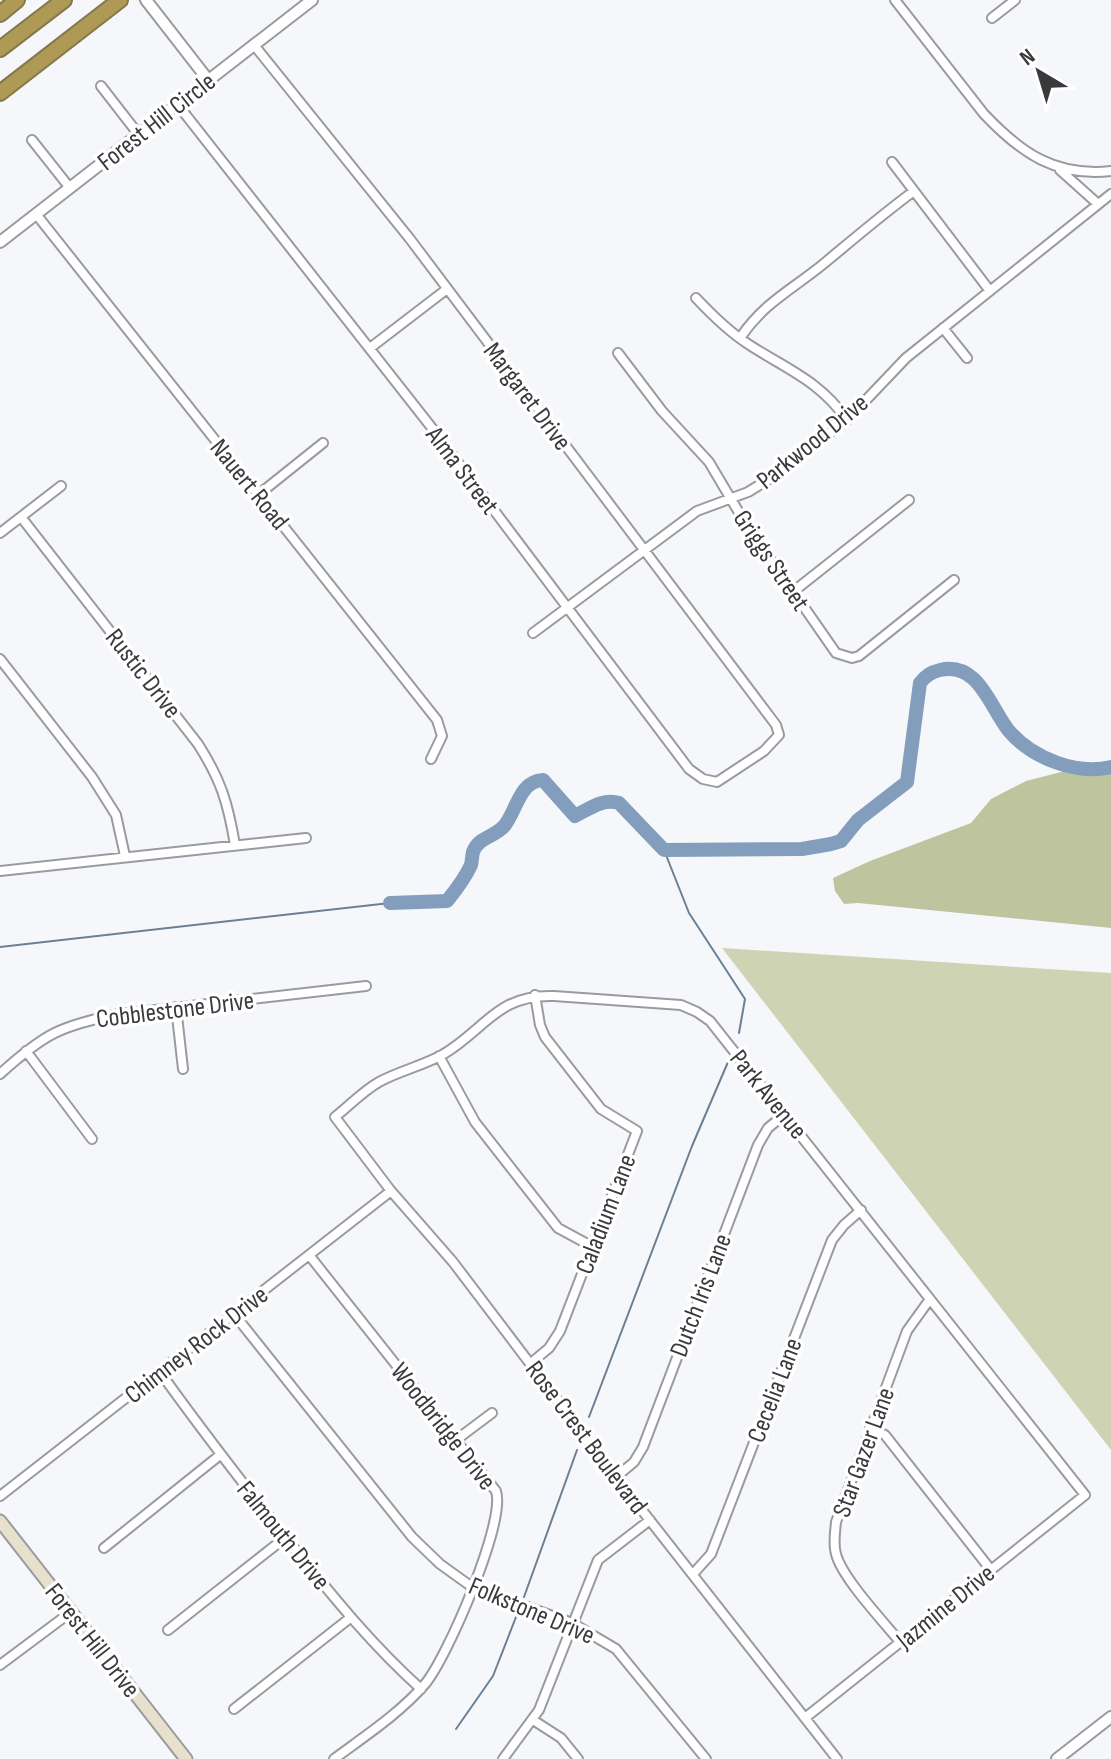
<svg xmlns="http://www.w3.org/2000/svg" width="1111" height="1759" viewBox="0 0 1111 1759" font-family="'Sofia Sans Condensed',sans-serif">
<style>
.green{fill:#ced4b3}
.forest{fill:#bec59e}
.lines{fill:none;stroke-linecap:round;stroke-linejoin:round}
.stream{stroke:#6c8095;stroke-width:2}
.river{stroke:#829ebc;stroke-width:14}
.minor-casing{stroke:#9a9b9e;stroke-width:12}
.tertiary-casing{stroke:#9a9b9e;stroke-width:14}
.secondary-casing{stroke:#9a9b9e;stroke-width:15}
.motorway-casing{stroke:#85784c;stroke-width:18}
.minor{stroke:#fff;stroke-width:8}
.tertiary{stroke:#fff;stroke-width:10}
.secondary{stroke:#e7e0cc;stroke-width:11}
.motorway{stroke:#ae9955;stroke-width:14}
.labels{text-anchor:middle;stroke-width:7;stroke-linejoin:round;paint-order:stroke}
.street-label{font-size:26px;fill:#393a3b;stroke:#fff}
</style>
<rect width="100%" height="100%" fill="#f6f7fa"/>
<path class="green" d="M722 948 1111 973V1450Z"/>
<path class="forest" d="M1111 769V928L858 903 844 904 835 891 833 878 870 861 971 823 991 799 1026 781 1069 770 1099 773Z"/>
<g class="lines">
<path class="stream" d="M664 850 689 913 745 999 739 1033
M0 947 390 903
M589 1417 692 1146 728 1062
M524 1597 577 1450
M456 1729 493 1676 516 1617"/>
<path class="river" d="M390 903 447 901C456 890 465 878 471 865 472 861 472 856 473 852 479 836 496 837 505 825 517 809 520 781 543 780L575 816C589 809 603 798 619 803L664 850 802 849 831 844 841 841 858 820 907 782 920 683C925 676 931 672 940 670 979 661 990 708 1009 731 1033 759 1077 775 1111 767"/>
<defs>
<path id="minor" d="M895 0 984 114C1021 153 1055 177 1111 171
M992 18 1015 0
M101 86 139 135
M178 105 432 428 689 769 703 779 717 782 764 751 779 735 776 725 410 239 254 45
M32 140 70 188
M892 162 990 291
M1060 170 1098 204
M36 214 437 720 442 736 431 759
M696 298C712 315 728 331 748 344 786 369 819 380 847 420
M943 328 967 358
M740 338C765 301 795 288 827 261 856 237 884 213 914 191
M370 348 447 289
M618 353 662 411 709 462 744 521 836 653 852 658 859 656 954 580
M258 495 323 443
M21 517 198 744C221 780 228 803 235 845
M0 533 61 486
M794 591 909 500
M533 633 697 511 748 492 771 478 847 420 906 358 1111 194
M0 659 92 777 116 815 125 856
M0 871 306 838
M176 1007 183 1069
M26 1051 92 1139
M439 1056 475 1122 558 1228 593 1247
M0 1074C44 1034 61 1025 120 1014L366 986
M309 1255 496 1491C506 1522 447 1658 425 1684 399 1714 365 1736 334 1759
M234 1314 412 1537 440 1564 472 1587 572 1623 616 1649 706 1759
M531 1363 549 1348 560 1331 637 1131 601 1109 545 1037 540 1025 535 995
M160 1372C203 1432 248 1490 294 1548 334 1598 373 1646 421 1689
M870 1428 885 1435 991 1570
M456 1440 492 1413
M616 1477 634 1462 643 1447 758 1145 768 1128 785 1114
M0 1496 391 1191
M104 1548 220 1455
M693 1574 711 1554 832 1240 844 1225 861 1210
M168 1630 286 1537
M900 1642C884 1622 842 1578 836 1554 833 1544 835 1533 836 1522L907 1331 930 1299
M0 1665 71 1612
M234 1709 350 1618
M805 1718 1085 1495 710 1021 697 1012 681 1005 554 996C497 994 485 1030 442 1055 422 1066 399 1071 379 1082 363 1091 349 1106 335 1117L391 1191 453 1262 616 1477 837 1759
M533 1720 561 1738 578 1759
M503 1759 539 1710 598 1560 650 1520"/>
<path id="tertiary" d="M146 0 209 81
M0 242 312 0
M1057 1759 1111 1717"/>
<path id="secondary" d="M0 1521 186 1759"/>
<path id="motorway" d="M0 14 17 0
M0 49 64 0
M0 93 120 0"/>
</defs>
<use href="#minor" class="minor-casing"/>
<use href="#tertiary" class="tertiary-casing"/>
<use href="#secondary" class="secondary-casing"/>
<use href="#motorway" class="motorway-casing"/>
<use href="#minor" class="minor"/>
<use href="#tertiary" class="tertiary"/>
<use href="#secondary" class="secondary"/>
<use href="#motorway" class="motorway"/>
</g>
<g class="labels">
<g class="street-label">
<text transform="translate(156 121) rotate(-38)" y="9">Forest Hill Circle</text>
<text transform="translate(528 396) rotate(53)" y="9">Margaret Drive</text>
<text transform="translate(812 441) rotate(-39)" y="9">Parkwood Drive</text>
<text transform="translate(463 470) rotate(53)" y="9">Alma Street</text>
<text transform="translate(250 484) rotate(51)" y="9">Nauert Road</text>
<text transform="translate(772 560) rotate(56)" y="9">Griggs Street</text>
<text transform="translate(144 673) rotate(52)" y="9">Rustic Drive</text>
<text transform="translate(175 1009) rotate(-7)" y="9">Cobblestone Drive</text>
<text transform="translate(769 1094) rotate(51)" y="9">Park Avenue</text>
<text transform="translate(605 1214) rotate(-69)" y="9">Caladium Lane</text>
<text transform="translate(700 1295) rotate(-69)" y="9">Dutch Iris Lane</text>
<text transform="translate(196 1344) rotate(-38)" y="9">Chimney Rock Drive</text>
<text transform="translate(774 1390) rotate(-69)" y="9">Cecelia Lane</text>
<text transform="translate(444 1426) rotate(52)" y="9">Woodbridge Drive</text>
<text transform="translate(587 1437) rotate(53)" y="9">Rose Crest Boulevard</text>
<text transform="translate(863 1452) rotate(-70)" y="9">Star Gazer Lane</text>
<text transform="translate(284 1535) rotate(51)" y="9">Falmouth Drive</text>
<text transform="translate(945 1606) rotate(-39)" y="9">Jazmine Drive</text>
<text transform="translate(532 1610) rotate(23)" y="9">Folkstone Drive</text>
<text transform="translate(93 1640) rotate(52)" y="9">Forest Hill Drive</text>
</g>
</g>
<g transform="translate(1039 72) rotate(322)" stroke="#ffffff" stroke-width="6" paint-order="stroke">
<path d="M0-6L14 30L0 20L-14 30Z" fill="#393a3b"/>
<text y="-12" font-size="22" font-weight="bold" text-anchor="middle" fill="#393a3b">N</text>
</g>
</svg>
